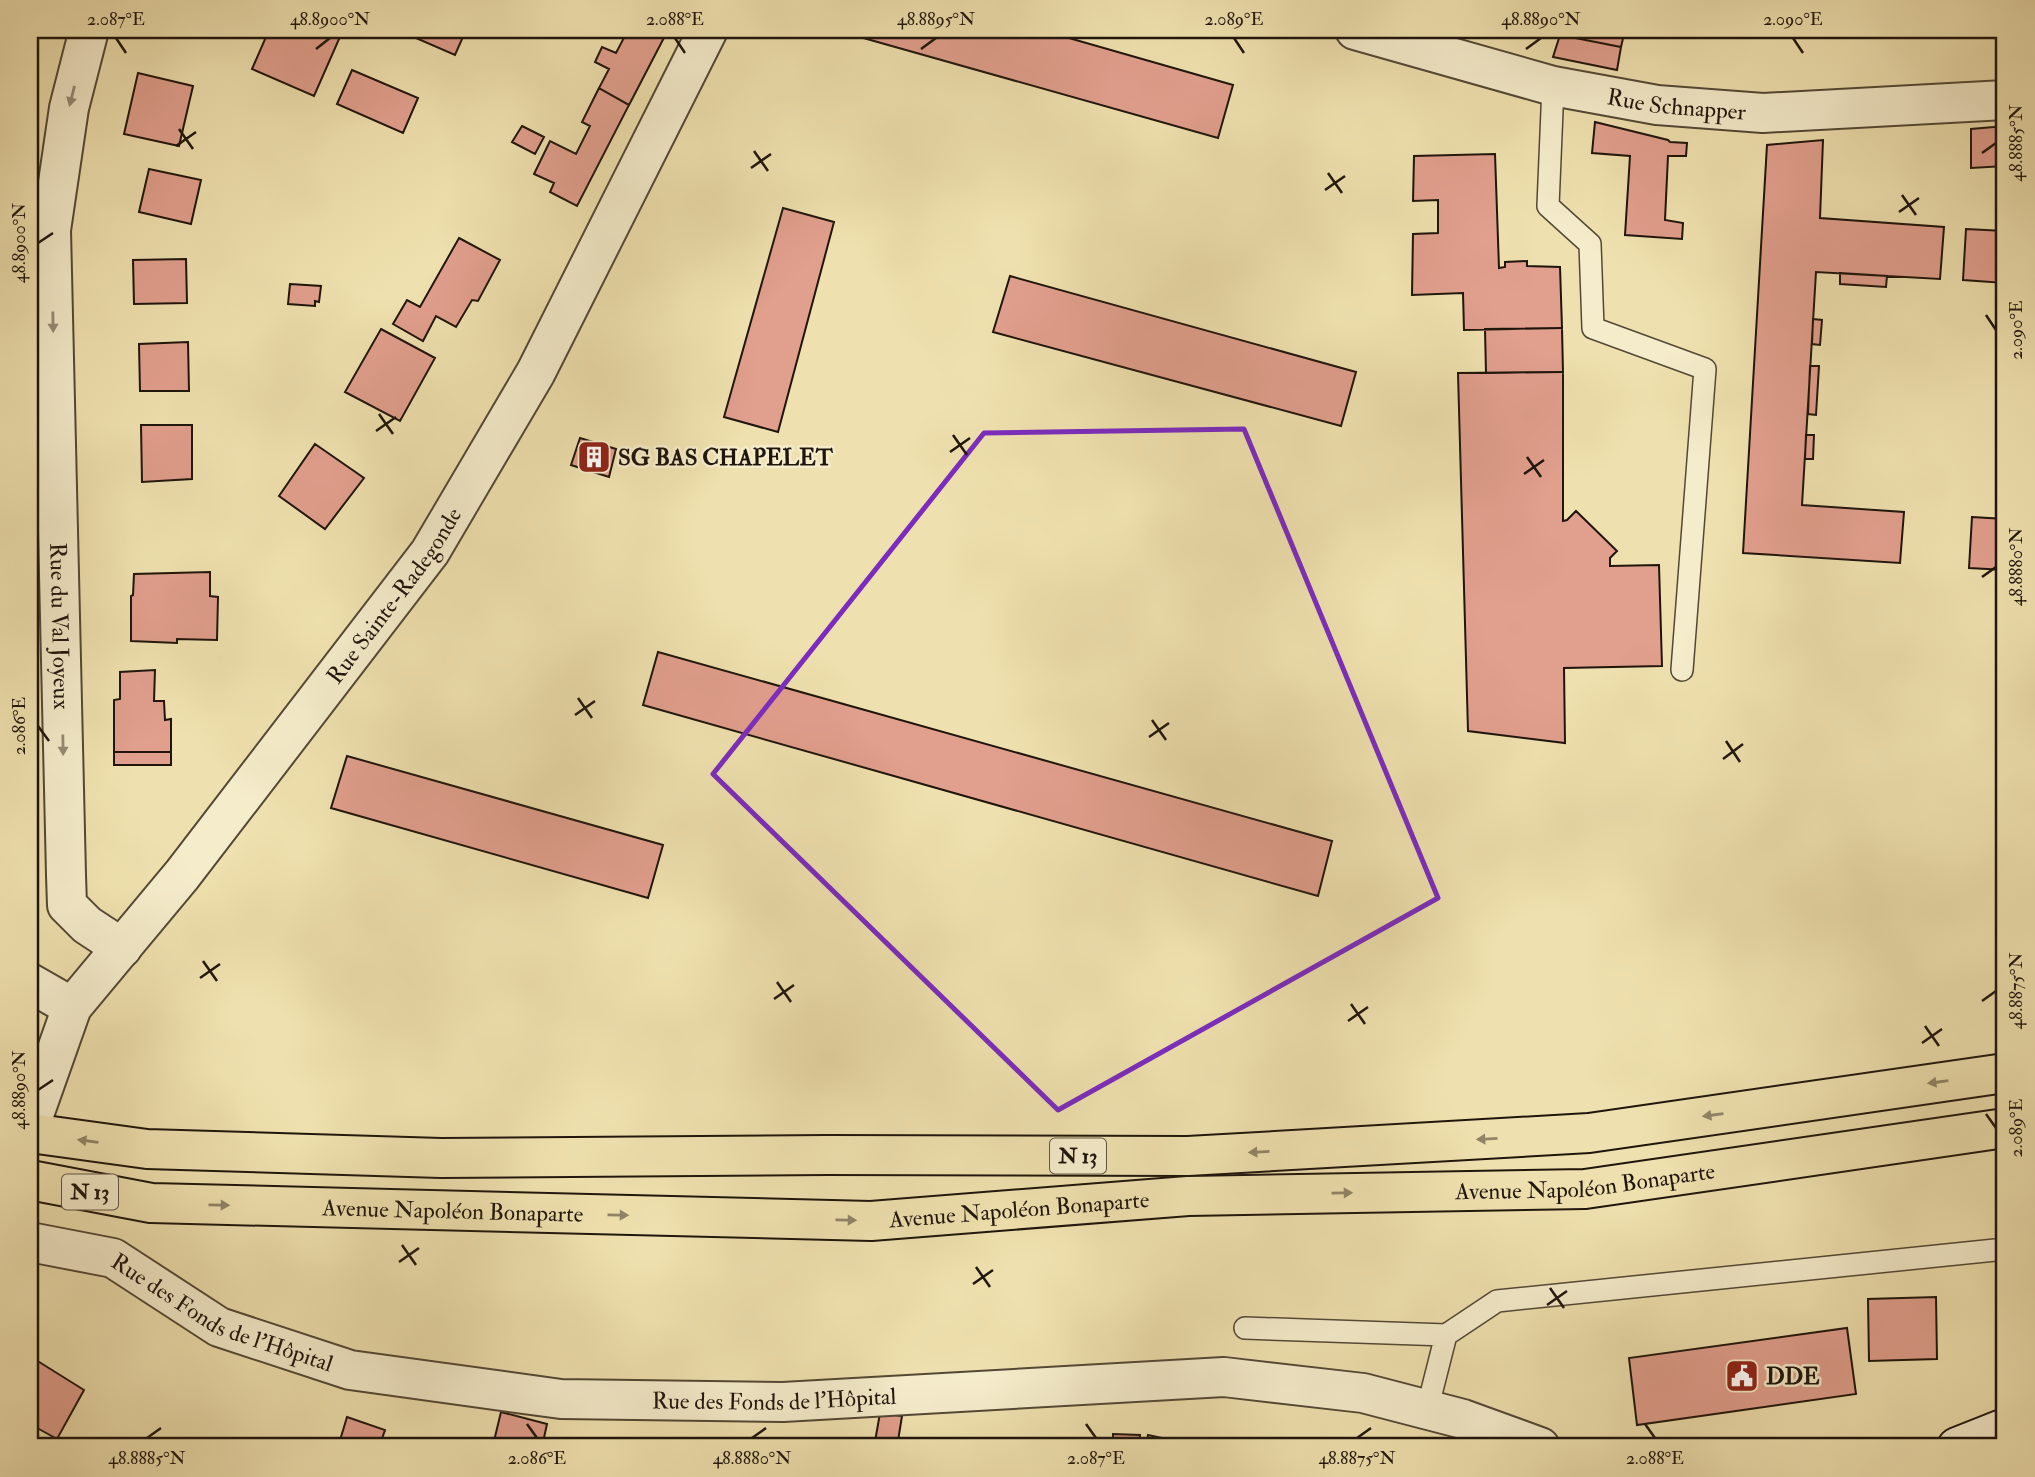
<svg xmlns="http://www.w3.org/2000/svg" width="2035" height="1477" viewBox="0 0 2035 1477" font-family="'IM FELL Double Pica',serif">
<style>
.building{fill:#e19f8d;stroke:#1f150c;stroke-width:2}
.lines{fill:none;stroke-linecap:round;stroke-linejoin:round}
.lane-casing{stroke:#534835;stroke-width:24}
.street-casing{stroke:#534835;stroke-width:42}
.secondary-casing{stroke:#1f150c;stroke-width:42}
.primary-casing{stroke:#1f150c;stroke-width:42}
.lane{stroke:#f5eccb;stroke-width:21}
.street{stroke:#f5eccb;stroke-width:38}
.secondary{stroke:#f5eccb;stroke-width:38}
.primary{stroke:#efe1af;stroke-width:38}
.oneway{fill:#958b75}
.oneway2{fill:#918566}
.marked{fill:none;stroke:#7b2cbf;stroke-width:5;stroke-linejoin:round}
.ticks{fill:none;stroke:#1f150c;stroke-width:2.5}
.labels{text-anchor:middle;stroke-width:5;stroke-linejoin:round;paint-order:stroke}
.shield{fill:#f5eccb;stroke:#5f5645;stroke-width:2}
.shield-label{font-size:21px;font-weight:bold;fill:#1f150c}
.street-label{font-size:23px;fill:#1f150c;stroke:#f5eccb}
.poi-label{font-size:23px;font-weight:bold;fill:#1f150c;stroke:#f5eccb;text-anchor:start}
.neatline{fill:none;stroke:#1f150c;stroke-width:2.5}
.ticks-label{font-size:18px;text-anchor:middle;fill:#1f150c}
</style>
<rect width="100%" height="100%" fill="#efe1af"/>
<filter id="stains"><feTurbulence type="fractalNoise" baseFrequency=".00286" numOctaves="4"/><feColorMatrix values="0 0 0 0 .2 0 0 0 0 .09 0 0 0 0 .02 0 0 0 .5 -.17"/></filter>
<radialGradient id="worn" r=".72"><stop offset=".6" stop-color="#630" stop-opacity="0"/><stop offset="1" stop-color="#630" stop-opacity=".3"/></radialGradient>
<path class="building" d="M269 30H343L314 96 252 69Z
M412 30H466L455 55 409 35Z
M628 30H668L629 105 599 88 609 69 595 62 602 47 616 53Z
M835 30H1041L1233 85 1218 138Z
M1561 30H1625L1621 47 1560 35Z
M1560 35 1621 47 1617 70 1553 57Z
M352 70 418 98 403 133 337 104Z
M138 73 193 86 179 146 124 134Z
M599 88 629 105 577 206 550 192 554 183 534 174 550 141 576 154 590 126 582 122Z
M1595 122 1668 140 1670 142 1687 143 1686 156H1668L1665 220 1683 223 1682 239 1625 235 1630 156 1592 153Z
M522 126 544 137 535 154 512 142Z
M2005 126V166L1971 168V129Z
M1823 140 1820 218 1944 227 1940 279 1816 272 1802 505 1904 512 1900 563 1743 553 1767 145Z
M1495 154 1499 268 1505 267V262L1527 261V266L1560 267 1562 328 1464 330 1463 293 1412 295 1413 234 1438 233V200L1413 201 1414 156Z
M149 169 201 180 191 224 139 212Z
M783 208 834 222 778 432 724 417Z
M1966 229 2005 231V283L1963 280Z
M459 238 500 260 478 301 472 300 456 327 436 316 423 341 393 324 407 300 420 307Z
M186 259 187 303 134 304 133 260Z
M1840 273 1887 276 1886 287 1840 284Z
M1010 276 1356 372 1341 426 993 332Z
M290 284 321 286 319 302 315 301V306L288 304Z
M1813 319 1822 320 1820 345 1812 344Z
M1562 328 1563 372 1486 373 1485 329Z
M381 329 435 358 400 421 345 392Z
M188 342 189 391H140L139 344Z
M1810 366H1819L1816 415 1808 414Z
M1563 372V521L1567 520 1576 511 1617 551 1610 558V566L1659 565 1662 666 1564 668 1565 743 1468 731 1458 373Z
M141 425H192V479L142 482Z
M1806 435H1814L1813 459H1805Z
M580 438 616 449 609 477 571 465Z
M315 444 364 478 325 529 279 496Z
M1972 517 2005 519V570L1969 568Z
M210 572V596L218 597 217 640 177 639V643L131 641V596L133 595 134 574Z
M658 652 1332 841 1318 896 643 705Z
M155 670 154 701H164L165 720 171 719V752H114V700L120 699V672Z
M114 752H171V765H114Z
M347 756 663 845 648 898 331 808Z
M1936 1297 1937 1359 1869 1361 1868 1299Z
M1847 1328 1856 1394 1637 1425 1629 1358Z
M36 1360 84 1390 57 1439 30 1424V1371Z
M501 1412 547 1424 542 1447 493 1445Z
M880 1413 902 1416 897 1447H874Z
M347 1417 385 1430 379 1447H338Z
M1113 1434 1140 1435 1139 1447H1113Z
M1148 1435 1176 1441 1214 1447H1146Z
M1420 1438 1447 1447H1418Z"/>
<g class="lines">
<defs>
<path id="lane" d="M1553 86 1548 206 1590 244 1593 328 1705 369 1682 670
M1245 1328 1446 1335 1427 1410
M1446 1335 1497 1301 2005 1249"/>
<g id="street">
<path id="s1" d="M89 30 69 108 51 230 66 875 67 905 87 925 122 948"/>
<path id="s2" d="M1355 30 1553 86 1657 105 1763 113 2005 100"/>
<path d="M30 983 72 1007"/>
<path id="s3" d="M30 1126 72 1007 182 875 430 552 536 372 708 30"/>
<path id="s4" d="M30 1242 113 1258 219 1327 350 1370 561 1399 783 1402 1224 1377 1363 1393 1463 1419 1540 1447"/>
</g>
<path id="secondary" d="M1957 1447 2005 1428"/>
<g id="primary">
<path d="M30 1133 147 1149 441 1158 827 1155 1188 1156 1589 1133 2005 1073"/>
<path id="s5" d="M30 1180 151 1203 871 1221 1188 1196 1585 1189 2005 1128"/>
</g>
</defs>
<use href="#lane" class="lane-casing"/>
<use href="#street" class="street-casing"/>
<use href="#secondary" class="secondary-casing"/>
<use href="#primary" class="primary-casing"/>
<use href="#lane" class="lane"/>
<use href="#street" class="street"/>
<use href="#secondary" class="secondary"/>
<use href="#primary" class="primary"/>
</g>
<defs><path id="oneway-solid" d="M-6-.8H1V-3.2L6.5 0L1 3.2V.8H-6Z" transform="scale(1.75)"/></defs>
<g class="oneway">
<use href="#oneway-solid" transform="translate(72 96) rotate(104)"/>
<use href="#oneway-solid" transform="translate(53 322) rotate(89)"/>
<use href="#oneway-solid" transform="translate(63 745) rotate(89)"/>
</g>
<g class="oneway2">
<use href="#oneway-solid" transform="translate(1938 1082) rotate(172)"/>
<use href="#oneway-solid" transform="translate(1713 1115) rotate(172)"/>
<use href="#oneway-solid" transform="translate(1487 1139) rotate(177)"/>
<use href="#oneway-solid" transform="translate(88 1141) rotate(-172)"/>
<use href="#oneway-solid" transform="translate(1259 1152) rotate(177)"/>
<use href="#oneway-solid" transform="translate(1342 1193) rotate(-1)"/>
<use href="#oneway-solid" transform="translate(219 1205) rotate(1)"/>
<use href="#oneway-solid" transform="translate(618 1215) rotate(1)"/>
<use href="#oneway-solid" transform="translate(846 1220) rotate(1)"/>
</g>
<path class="marked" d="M1244 429 1438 898 1058 1110 713 774 984 433Z"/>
<path class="ticks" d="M116 38 126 53M675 38 685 53M1234 38 1244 53M1793 38 1803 53M316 49 330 38M921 49 936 38M1526 49 1541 38M179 129 193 149M176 146 196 132M754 151 768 171M1982 153 1996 143M751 168 771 154M1328 173 1342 193M1325 190 1345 176M1902 195 1916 215M1899 212 1919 198M38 243 53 233M1986 315 1996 330M379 414 393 434M376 431 396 417M953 435 967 455M950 452 970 438M1527 457 1541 477M1524 474 1544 460M1982 577 1996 567M578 698 592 718M575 715 595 701M1152 720 1166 740M38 726 49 741M1149 737 1169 723M1726 741 1740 762M1723 759 1743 744M203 961 217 981M200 978 220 964M777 982 791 1002M774 999 794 985M1982 1001 1996 991M1351 1004 1365 1024M1348 1021 1368 1007M1925 1026 1939 1046M1922 1043 1942 1029M38 1090 53 1080M1986 1114 1996 1128M402 1245 416 1265M399 1262 419 1248M976 1267 990 1287M973 1284 993 1270M1550 1288 1564 1308M1547 1305 1567 1291M527 1424 537 1438M1086 1424 1096 1438M1645 1424 1655 1438M147 1438 161 1428M752 1438 766 1428M1357 1438 1371 1428"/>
<defs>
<symbol id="building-square" viewBox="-11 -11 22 22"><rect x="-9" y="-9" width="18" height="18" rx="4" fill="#8f2418" stroke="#f5eccb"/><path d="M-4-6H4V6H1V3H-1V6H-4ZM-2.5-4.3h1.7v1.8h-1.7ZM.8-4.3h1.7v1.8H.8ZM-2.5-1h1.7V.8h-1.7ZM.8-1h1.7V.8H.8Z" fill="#fff"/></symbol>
<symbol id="civic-square" viewBox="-11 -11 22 22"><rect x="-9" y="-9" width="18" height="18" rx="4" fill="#8f2418" stroke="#f5eccb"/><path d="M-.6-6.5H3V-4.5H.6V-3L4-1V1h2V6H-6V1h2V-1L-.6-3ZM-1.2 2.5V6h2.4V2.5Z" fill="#fff"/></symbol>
</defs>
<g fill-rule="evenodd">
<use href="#building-square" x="575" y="438" width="38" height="38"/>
<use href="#civic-square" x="1723" y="1357" width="38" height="38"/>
</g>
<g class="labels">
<g class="shield">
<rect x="1050" y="1138.5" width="56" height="35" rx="5"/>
<rect x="62" y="1174.5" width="56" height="35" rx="5"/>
</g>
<g class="shield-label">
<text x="1078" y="1163">N 13</text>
<text x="90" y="1199">N 13</text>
</g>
<g class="street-label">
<text dy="8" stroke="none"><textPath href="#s2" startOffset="331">Rue Schnapper</textPath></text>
<text dy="8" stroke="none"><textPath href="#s3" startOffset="649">Rue Sainte-Radegonde</textPath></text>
<text dy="8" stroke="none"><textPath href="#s1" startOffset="600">Rue du Val Joyeux</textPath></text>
<text dy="8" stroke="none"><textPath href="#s5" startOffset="1559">Avenue Napoléon Bonaparte</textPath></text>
<text dy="8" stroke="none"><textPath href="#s5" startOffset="992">Avenue Napoléon Bonaparte</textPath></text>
<text dy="8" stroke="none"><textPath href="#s5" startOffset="425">Avenue Napoléon Bonaparte</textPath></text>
<text dy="8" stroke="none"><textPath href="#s4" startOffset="208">Rue des Fonds de l'Hôpital</textPath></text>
<text dy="8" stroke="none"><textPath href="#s4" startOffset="775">Rue des Fonds de l'Hôpital</textPath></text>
</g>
<g class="poi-label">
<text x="618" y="465">SG BAS CHAPELET</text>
<text x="1766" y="1384">DDE</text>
</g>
</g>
<rect width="2035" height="1477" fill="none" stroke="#efe1af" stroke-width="77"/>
<rect x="38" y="38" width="1958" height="1400" class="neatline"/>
<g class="ticks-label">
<text x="116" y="25">2.087°E</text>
<text x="330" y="25">48.8900°N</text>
<text x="675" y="25">2.088°E</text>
<text x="936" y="25">48.8895°N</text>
<text x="1234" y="25">2.089°E</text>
<text x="1541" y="25">48.8890°N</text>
<text x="1793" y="25">2.090°E</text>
<text transform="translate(2016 143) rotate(-90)" y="6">48.8885°N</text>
<text transform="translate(19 243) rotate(-90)" y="6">48.8900°N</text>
<text transform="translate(2016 330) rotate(-90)" y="6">2.090°E</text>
<text transform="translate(2016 567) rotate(-90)" y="6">48.8880°N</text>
<text transform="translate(19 726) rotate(-90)" y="6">2.086°E</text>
<text transform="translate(2016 991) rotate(-90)" y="6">48.8875°N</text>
<text transform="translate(19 1090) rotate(-90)" y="6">48.8890°N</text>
<text transform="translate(2016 1128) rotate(-90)" y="6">2.089°E</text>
<text x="147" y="1464">48.8885°N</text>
<text x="537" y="1464">2.086°E</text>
<text x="752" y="1464">48.8880°N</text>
<text x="1096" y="1464">2.087°E</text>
<text x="1357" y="1464">48.8875°N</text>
<text x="1655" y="1464">2.088°E</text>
</g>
<rect width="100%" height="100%" filter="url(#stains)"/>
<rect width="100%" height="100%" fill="url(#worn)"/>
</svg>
